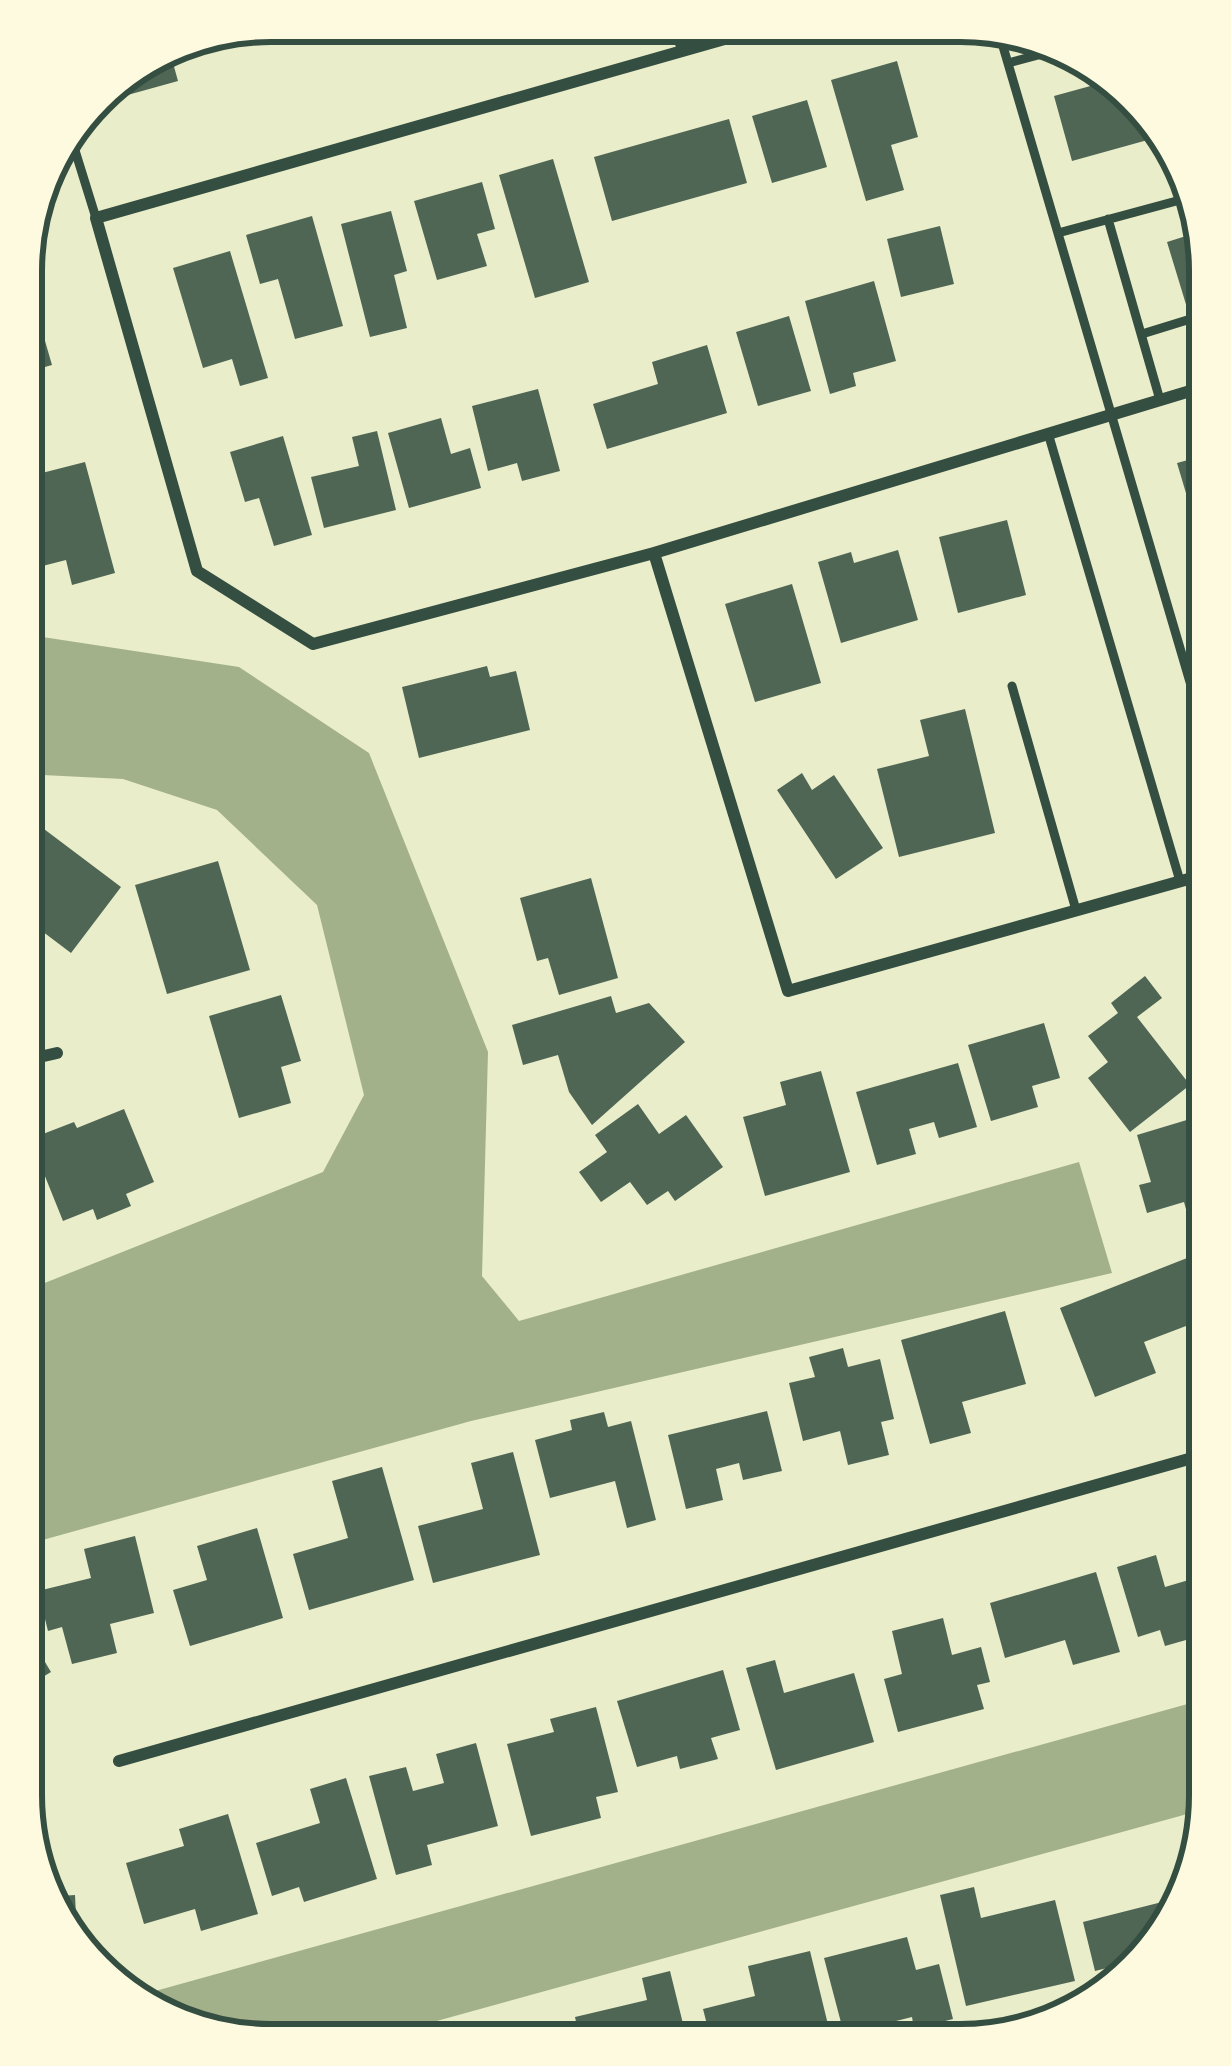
<svg xmlns="http://www.w3.org/2000/svg" width="1231" height="2066" viewBox="0 0 1231 2066" font-family="Helvetica,sans-serif">
<style>
.water{fill:#a3b18a}
.building{fill:#4f6655}
.lines{fill:none;stroke-linecap:round;stroke-linejoin:round}
.service{stroke:#344e41;stroke-width:9}
.minor{stroke:#344e41;stroke-width:12}
.rim{fill:none;stroke:#344e41;stroke-width:6}
</style>
<rect width="100%" height="100%" fill="#e9edc9"/>
<path class="water" d="M23 634 239 667 369 753 488 1052 482 1276 519 1321 1079 1162 1112 1273 471 1421 21 1546 22 1292 323 1172 364 1095 317 905 217 810 123 779 22 774Z
M1209 1698V1808L357 2043H238L130 1998Z"/>
<path class="building" d="M168 45 178 81 124 96 118 76Z
M897 61 918 137 891 145 904 190 866 201 831 80Z
M1116 79 1124 83 1162 136 1072 161 1054 96Z
M807 100 827 167 772 183 752 116Z
M729 119 747 183 612 221 594 157Z
M553 159 589 282 535 298 499 175Z
M482 182 495 229 477 234 487 266 437 280 414 201Z
M391 211 407 271 394 275 407 328 370 337 341 224Z
M312 216 343 326 295 339 278 279 260 284 246 235Z
M940 226 954 284 901 297 887 239Z
M1202 231 1210 271V305L1188 311 1167 242Z
M230 251 268 378 240 386 232 359 203 368 173 268Z
M874 281 896 361 853 373 856 386 830 394 805 301Z
M34 303 52 365 23 373V306Z
M789 316 811 391 758 406 736 332Z
M707 345 727 413 607 449 593 404 658 384 652 362Z
M38 386 44 408 23 414V390Z
M538 389 560 471 522 481 517 463 488 471 472 406Z
M441 418 451 454 470 448 481 488 409 508 388 433Z
M377 431 396 510 324 528 311 477 359 466 352 437Z
M283 436 312 535 274 546 259 498 245 502 230 452Z
M1210 454V570H1209L1177 463Z
M85 462 115 573 72 585 66 560 23 571V482L39 478 38 474Z
M1007 520 1026 595 958 613 939 537Z
M898 550 918 620 841 643 818 562 851 552 854 563Z
M792 584 821 683 755 702 725 604Z
M487 666 490 677 516 671 530 730 419 758 402 687Z
M965 709 995 833 899 857 877 769 929 756 920 720Z
M802 773 812 790 834 775 883 848 836 879 777 790Z
M44 829 121 887 71 953 22 916V859Z
M218 861 250 970 167 994 135 885Z
M591 878 618 978 559 995 548 958 537 961 520 898Z
M1145 976 1162 998 1137 1017 1190 1085 1130 1132 1088 1078 1108 1062 1088 1036 1118 1013 1111 1003Z
M281 995 301 1061 281 1067 291 1103 239 1118 209 1016Z
M611 996 616 1013 649 1003 685 1042 592 1125 569 1092 558 1055 523 1065 512 1025Z
M1044 1023 1060 1078 1032 1086 1038 1107 991 1121 968 1045Z
M958 1063 977 1127 939 1138 934 1122 909 1129 916 1154 877 1165 856 1092Z
M821 1071 850 1172 765 1196 743 1117 786 1105 780 1082Z
M638 1104 659 1134 686 1115 723 1167 675 1201 668 1191 647 1205 630 1182 601 1202 579 1172 607 1152 595 1135Z
M124 1109 154 1182 126 1194 131 1206 97 1220 93 1209 63 1221 30 1139 74 1122 77 1128Z
M1210 1113V1214L1189 1220 1184 1202 1147 1213 1139 1185 1151 1182 1137 1135Z
M1210 1249V1345L1196 1350 1186 1326 1144 1342 1156 1373 1095 1397 1060 1308Z
M1005 1311 1026 1384 962 1402 971 1433 930 1444 901 1340Z
M843 1348 848 1367 880 1359 894 1419 881 1422 889 1455 848 1465 840 1431 803 1441 789 1383 815 1377 809 1357Z
M767 1411 782 1471 743 1480 739 1463 716 1469 723 1500 686 1509 668 1435Z
M604 1412 608 1427 631 1421 656 1520 627 1528 615 1481 550 1498 535 1440 572 1430 570 1420Z
M513 1452 540 1555 433 1583 418 1526 483 1509 471 1463Z
M382 1467 414 1580 309 1610 293 1554 348 1538 332 1481Z
M257 1528 283 1618 190 1646 173 1590 207 1580 197 1546Z
M135 1536 154 1613 110 1624 117 1653 72 1664 62 1627 48 1631 38 1591 91 1578 84 1549Z
M1156 1555 1165 1587 1209 1574V1616L1196 1620 1200 1636 1165 1646 1160 1630 1138 1637 1117 1567Z
M1096 1572 1120 1652 1073 1665 1065 1640 1005 1658 990 1603Z
M943 1618 952 1655 981 1647 990 1682 977 1685 984 1709 898 1732 884 1679 902 1674 892 1631Z
M21 1622 51 1672 21 1690Z
M775 1660 784 1693 854 1673 874 1742 776 1770 746 1668Z
M723 1670 740 1730 711 1738 718 1759 680 1769 677 1756 637 1767 617 1701Z
M596 1707 618 1792 596 1797 601 1818 531 1836 507 1744 554 1732 550 1719Z
M476 1743 498 1826 427 1845 432 1865 396 1875 369 1776 406 1767 413 1791 444 1783 436 1754Z
M346 1778 377 1879 304 1902 299 1887 272 1896 256 1843 320 1823 310 1789Z
M228 1814 258 1914 201 1931 195 1909 144 1924 126 1863 184 1846 179 1829Z
M974 1887 981 1918 1055 1900 1075 1981 966 2006 940 1895Z
M75 1895 77 1938 45 1897Z
M1162 1902 1168 1923 1159 1946 1143 1959 1095 1971 1083 1922Z
M907 1937 916 1970 939 1964 953 2019 914 2029 912 2017 844 2034 824 1958Z
M810 1951 833 2045 712 2044 703 2009 755 1996 748 1966Z
M670 1971 688 2044H581L575 2017 647 2000 642 1978Z"/>
<g class="lines">
<path class="service" d="M673 24 682 51
M997 26 1210 750
M1008 63 1057 50
M69 131 96 218
M1108 219 1160 400
M1058 233 1195 196
M1142 334 1210 313
M1048 433 1180 881
M1012 686 1076 910"/>
<path class="minor" d="M777 24 96 218 197 571 313 644 654 553 1210 385
M654 553 788 991 1210 873
M22 1061 57 1053
M119 1761 1210 1453"/>
</g>
<path d="M0 0H1231V2066H0ZM271 42H960A229 229 0 0 1 1189 271V1795A229 229 0 0 1 960 2024H271A229 229 0 0 1 42 1795V271A229 229 0 0 1 271 42Z" fill="#fefae0" fill-rule="evenodd"/>
<path class="rim" d="M271 42H960A229 229 0 0 1 1189 271V1795A229 229 0 0 1 960 2024H271A229 229 0 0 1 42 1795V271A229 229 0 0 1 271 42Z"/>
</svg>
